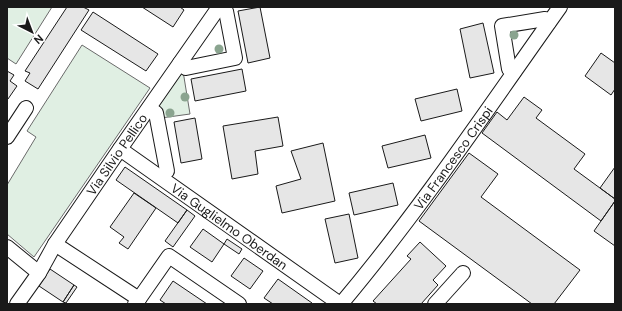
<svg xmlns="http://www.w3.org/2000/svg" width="622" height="311" viewBox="0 0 622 311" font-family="'DM Sans',sans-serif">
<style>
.green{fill:#e0efe3;stroke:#6a6a6a}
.building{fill:#e6e6e6;stroke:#1a1a1a}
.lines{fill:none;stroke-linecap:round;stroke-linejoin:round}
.minor-casing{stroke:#1a1a1a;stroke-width:16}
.minor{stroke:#fff;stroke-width:14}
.tree{fill:#8aa48f}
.labels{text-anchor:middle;stroke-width:3;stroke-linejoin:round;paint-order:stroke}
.street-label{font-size:13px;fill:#1a1a1a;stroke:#fff}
</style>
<rect width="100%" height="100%" fill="#fff"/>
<path class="green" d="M7 7H52L16 64 7 58Z
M82 45 150 88 34 257 7 234V185L36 137 27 131Z
M183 71 190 114 161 118 159 105Z"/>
<path class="building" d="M67 7H83L89 10 38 89 25 81 30 73 25 71Z
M142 7H180L184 10 173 27Z
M260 7 270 58 248 63 238 11Z
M93 12 158 54 146 71 81 30Z
M483 23 494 73 470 78 460 29Z
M601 53 615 63V89L611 95 585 76Z
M242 69 246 91 195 101 191 79Z
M7 71 14 75 10 81 17 86 8 99H7Z
M457 89 462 111 421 121 415 99Z
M524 97 542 110 536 118 585 154 574 169 615 199V201L601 221 482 133 497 112 507 120Z
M278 117 283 146 255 151 258 174 232 179 223 126Z
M195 118 202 159 181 163 174 122Z
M425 135 431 158 388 168 382 146Z
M323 143 335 201 282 213 276 186 301 179 291 151Z
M469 153 498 174 481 197 580 270 554 304H532L419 221Z
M125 167 187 210 178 223 116 180Z
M615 167V199L600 188Z
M393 183 398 205 354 215 349 193Z
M134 193 156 208 128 249 119 243 124 237 110 227Z
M615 201V246L594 231Z
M187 210 195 216 173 247 165 241Z
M349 214 358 258 335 263 325 219Z
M203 229 224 244 212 262 190 247Z
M227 239 242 249 239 254 224 244Z
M420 242 446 266 433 280 438 285 421 304H377L373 301 411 259 407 256Z
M244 258 263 271 250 289 231 276Z
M50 269 74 285 63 302 39 286Z
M278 279 312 303 311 304H273L264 298Z
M173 281 207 304H166L160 300Z
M74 285 77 287 66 303 63 302Z"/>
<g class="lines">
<defs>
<g id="minor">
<path d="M180 63 186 68 235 58 226 11 220 7"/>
<path d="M514 72 509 69 502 26 545 19 549 22"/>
<path d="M149 108 156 113 167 171"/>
<path d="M7 137 26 108"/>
<path id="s1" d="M120 149 340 304"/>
<path d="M55 244 139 299 135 304"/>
<path d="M7 247 39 273"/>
<path d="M139 299 169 256 239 304"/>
<path id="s2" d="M17 304 39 273 55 244 120 149 219 7"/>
<path id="s3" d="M341 304C420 210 489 107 560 7"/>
<path d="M435 304 463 273"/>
</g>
</defs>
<use href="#minor" class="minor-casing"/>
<use href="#minor" class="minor"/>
</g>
<g class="tree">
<circle cx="514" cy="35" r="4.5"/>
<circle cx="219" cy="49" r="4.5"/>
<circle cx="185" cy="97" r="4.5"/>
<circle cx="170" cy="113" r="4.5"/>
</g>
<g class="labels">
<g class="street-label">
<text dy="5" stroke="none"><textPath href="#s2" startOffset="180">Via Silvio Pellico</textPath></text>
<text dy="5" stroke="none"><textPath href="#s3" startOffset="184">Via Francesco Crispi</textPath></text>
<text dy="5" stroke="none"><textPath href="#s1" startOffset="134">Via Guglielmo Oberdan</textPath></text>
</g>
</g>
<rect width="622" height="311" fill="none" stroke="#1a1a1a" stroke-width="16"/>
<g transform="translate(32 32) rotate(138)" stroke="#ffffff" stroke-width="3" paint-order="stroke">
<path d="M0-3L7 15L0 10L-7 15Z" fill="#1a1a1a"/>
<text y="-6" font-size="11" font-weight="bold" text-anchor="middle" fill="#1a1a1a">N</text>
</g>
</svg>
